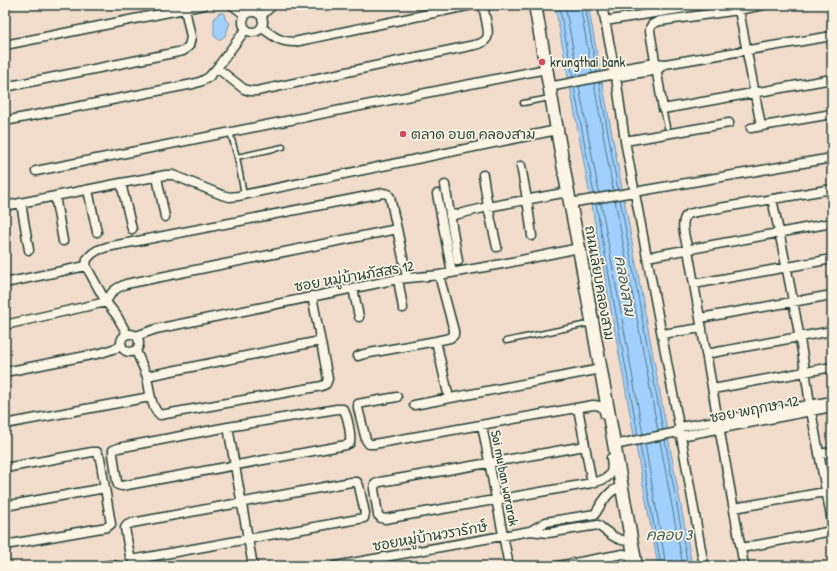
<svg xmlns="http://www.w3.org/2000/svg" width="837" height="571" viewBox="0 0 837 571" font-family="'Patrick Hand','Playpen Sans Thai',sans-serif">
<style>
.water{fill:#a1d0fd;stroke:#6d95ad}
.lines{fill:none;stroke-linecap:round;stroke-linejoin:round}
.shore{stroke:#537884;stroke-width:1}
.service-casing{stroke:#1f3d34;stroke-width:7}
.minor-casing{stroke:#1f3d34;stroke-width:11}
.secondary-casing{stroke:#1f3d34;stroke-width:15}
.service{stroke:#fcf5e5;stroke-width:4}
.minor{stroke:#fcf5e5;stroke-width:8}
.secondary{stroke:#fcf5e5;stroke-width:12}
.poi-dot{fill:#d1495b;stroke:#fcf5e5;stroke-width:1.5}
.labels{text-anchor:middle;stroke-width:3.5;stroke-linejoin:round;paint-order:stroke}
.poi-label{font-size:14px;fill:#1f3d34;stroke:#fcf5e5;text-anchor:start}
.street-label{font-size:14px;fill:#1f3d34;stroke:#fcf5e5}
.water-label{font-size:15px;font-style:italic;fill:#395a5c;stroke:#fcf5e5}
</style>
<rect width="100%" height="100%" fill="#f2ddcd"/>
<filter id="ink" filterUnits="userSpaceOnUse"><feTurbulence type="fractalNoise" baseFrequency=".025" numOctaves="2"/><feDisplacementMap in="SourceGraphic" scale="8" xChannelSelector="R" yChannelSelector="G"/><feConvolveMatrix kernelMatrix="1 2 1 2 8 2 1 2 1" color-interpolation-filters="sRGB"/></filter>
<g filter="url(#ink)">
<path class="water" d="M555 5H588L692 566H658Z
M219 13H224L225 19 230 23 225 36 219 40 214 36V19Z"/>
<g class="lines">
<path class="shore" d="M559 5 573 77
M565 5 578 76
M580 5 592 73
M585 5 597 73
M599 82 618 190
M594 83 613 190
M579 86 599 193
M574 87 594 194
M620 199 663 430
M615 200 658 431
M601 203 643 434
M596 204 638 435
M665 440 688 566
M660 441 683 566
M645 444 666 566
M640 445 661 566"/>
<defs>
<path id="service" d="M523 103 550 98
M663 109 667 127
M230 132 237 157 283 147
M237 157 244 195
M506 341 592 323"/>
<path id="minor" d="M232 5 245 15
M602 5 616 77 625 141 681 436 704 566
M763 5 739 10 660 21C654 23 650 24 650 31L663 109 832 79
M832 5V7
M739 10 761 126
M243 22a10 10 0 1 1 20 0a10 10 0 1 1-20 0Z
M262 15 273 5
M605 21 703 5
M262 28C274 36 279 42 294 42L472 5
M5 45 204 5
M217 68 244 89 250 91H257L479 44C482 43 485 41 487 38 490 32 484 13 483 5
M612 73 614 70 655 63 665 64 832 36
M5 87 183 51 189 46 191 37 185 9
M549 87 610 75 616 77 657 70 661 67
M5 121 193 84 202 81 209 77 217 68 246 29
M751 128 832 114
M625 141 729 123
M521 166 527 199 532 236
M36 171 546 69
M483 175 488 207 497 247
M157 177 165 217
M121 183 132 229
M445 185 458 261
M88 190 97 232
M437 194 452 273
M55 196 63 241
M772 199C787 267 801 336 810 405
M21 203 29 250
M570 203 832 158
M5 206 121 183 166 175H173L222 195 230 197 238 196 557 130
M450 216 488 207 568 192
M647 257 832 223
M398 279 403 308
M5 283 86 266
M694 284 832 259
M353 288 359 317
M700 318 832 295
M5 325 106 302C112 291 114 289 126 284L397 229
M121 343a9 9 0 1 1 18 0a9 9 0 1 1-18 0Z
M127 334 117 316 106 302 86 266 87 259 93 253 98 250 107 247 383 193 388 194 390 197 397 229 407 277
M662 334 702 328
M136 336 156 329 398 279 439 275 502 264 579 248
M436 341 449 398
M136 350C139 359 144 368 147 377 150 390 150 406 160 415L322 386 326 384 328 379 312 296
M706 354 832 331
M358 356 364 354 436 341 450 338 454 335V331L439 275
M5 372 101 353 122 346
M147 376 320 341
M713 389 832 367
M397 397 363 403 358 404V408L366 440 369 444H374L593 405C601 405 603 407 605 415
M414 405 601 369
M578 408 592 483
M337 409H343C348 416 351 434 350 443L346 445 122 486 118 485 117 482 113 454V450L118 448 228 427Z
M811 411 832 522
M5 424 150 397
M482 425 509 566
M228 427 253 566
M677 431 680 427 832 401
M614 445 673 433H675L681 436 832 407
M585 446 380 482 375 484 374 489 378 515 381 518 385 519 592 483C609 478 614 477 611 458
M819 454 832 452
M5 468 92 452H97L100 458 111 524 107 527 5 545
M351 482H357L359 486 365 513 364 518 137 559H132L130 556 125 528 127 525 132 523Z
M5 506 105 488
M734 508 831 491
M530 531 546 522 595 514C600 506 604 498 611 492 615 489 619 488 622 485
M741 548 832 531
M106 566 111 565 116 566
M335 566 530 531 548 533 598 525C607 532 620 544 632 540
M558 566 623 554 628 555 631 559 632 564
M744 566 718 421 688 250C686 241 679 222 687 215 689 213 694 213 696 212L832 189"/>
<path id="secondary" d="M535 5 568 192 579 248 636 566"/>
</defs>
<use href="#service" class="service-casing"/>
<use href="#minor" class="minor-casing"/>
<use href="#secondary" class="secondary-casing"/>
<use href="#service" class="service"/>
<use href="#minor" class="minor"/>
<use href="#secondary" class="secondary"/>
</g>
</g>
<g class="poi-dot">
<circle cx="542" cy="62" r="4"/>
<circle cx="403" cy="134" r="4"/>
</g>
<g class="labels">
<g class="poi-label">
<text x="550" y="67">krungthai bank</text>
<text x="411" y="139">ตลาด อบต คลองสาม</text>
</g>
<g class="street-label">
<text transform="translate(354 276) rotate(-10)" y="5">ซอย หมู่บ้านภัสสร 12</text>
<text transform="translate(600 283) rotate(80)" y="5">ถนนเลียบคลองสาม</text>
<text transform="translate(754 409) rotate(-11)" y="5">ซอย พฤกษา 12</text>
<text transform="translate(505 478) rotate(79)" y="5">Soi mu ban wararak</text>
<text transform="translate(430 536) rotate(-10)" y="5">ซอยหมู่บ้านวรารักษ์</text>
</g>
<g class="water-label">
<text transform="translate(625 286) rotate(80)" y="5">คลองสาม</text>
<text x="669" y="540">คลอง 3</text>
</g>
</g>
<rect width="837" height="571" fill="none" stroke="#fcf5e5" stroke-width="20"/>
<rect x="10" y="10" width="817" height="551" fill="none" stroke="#1f3d34" stroke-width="1.5" filter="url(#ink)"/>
</svg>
